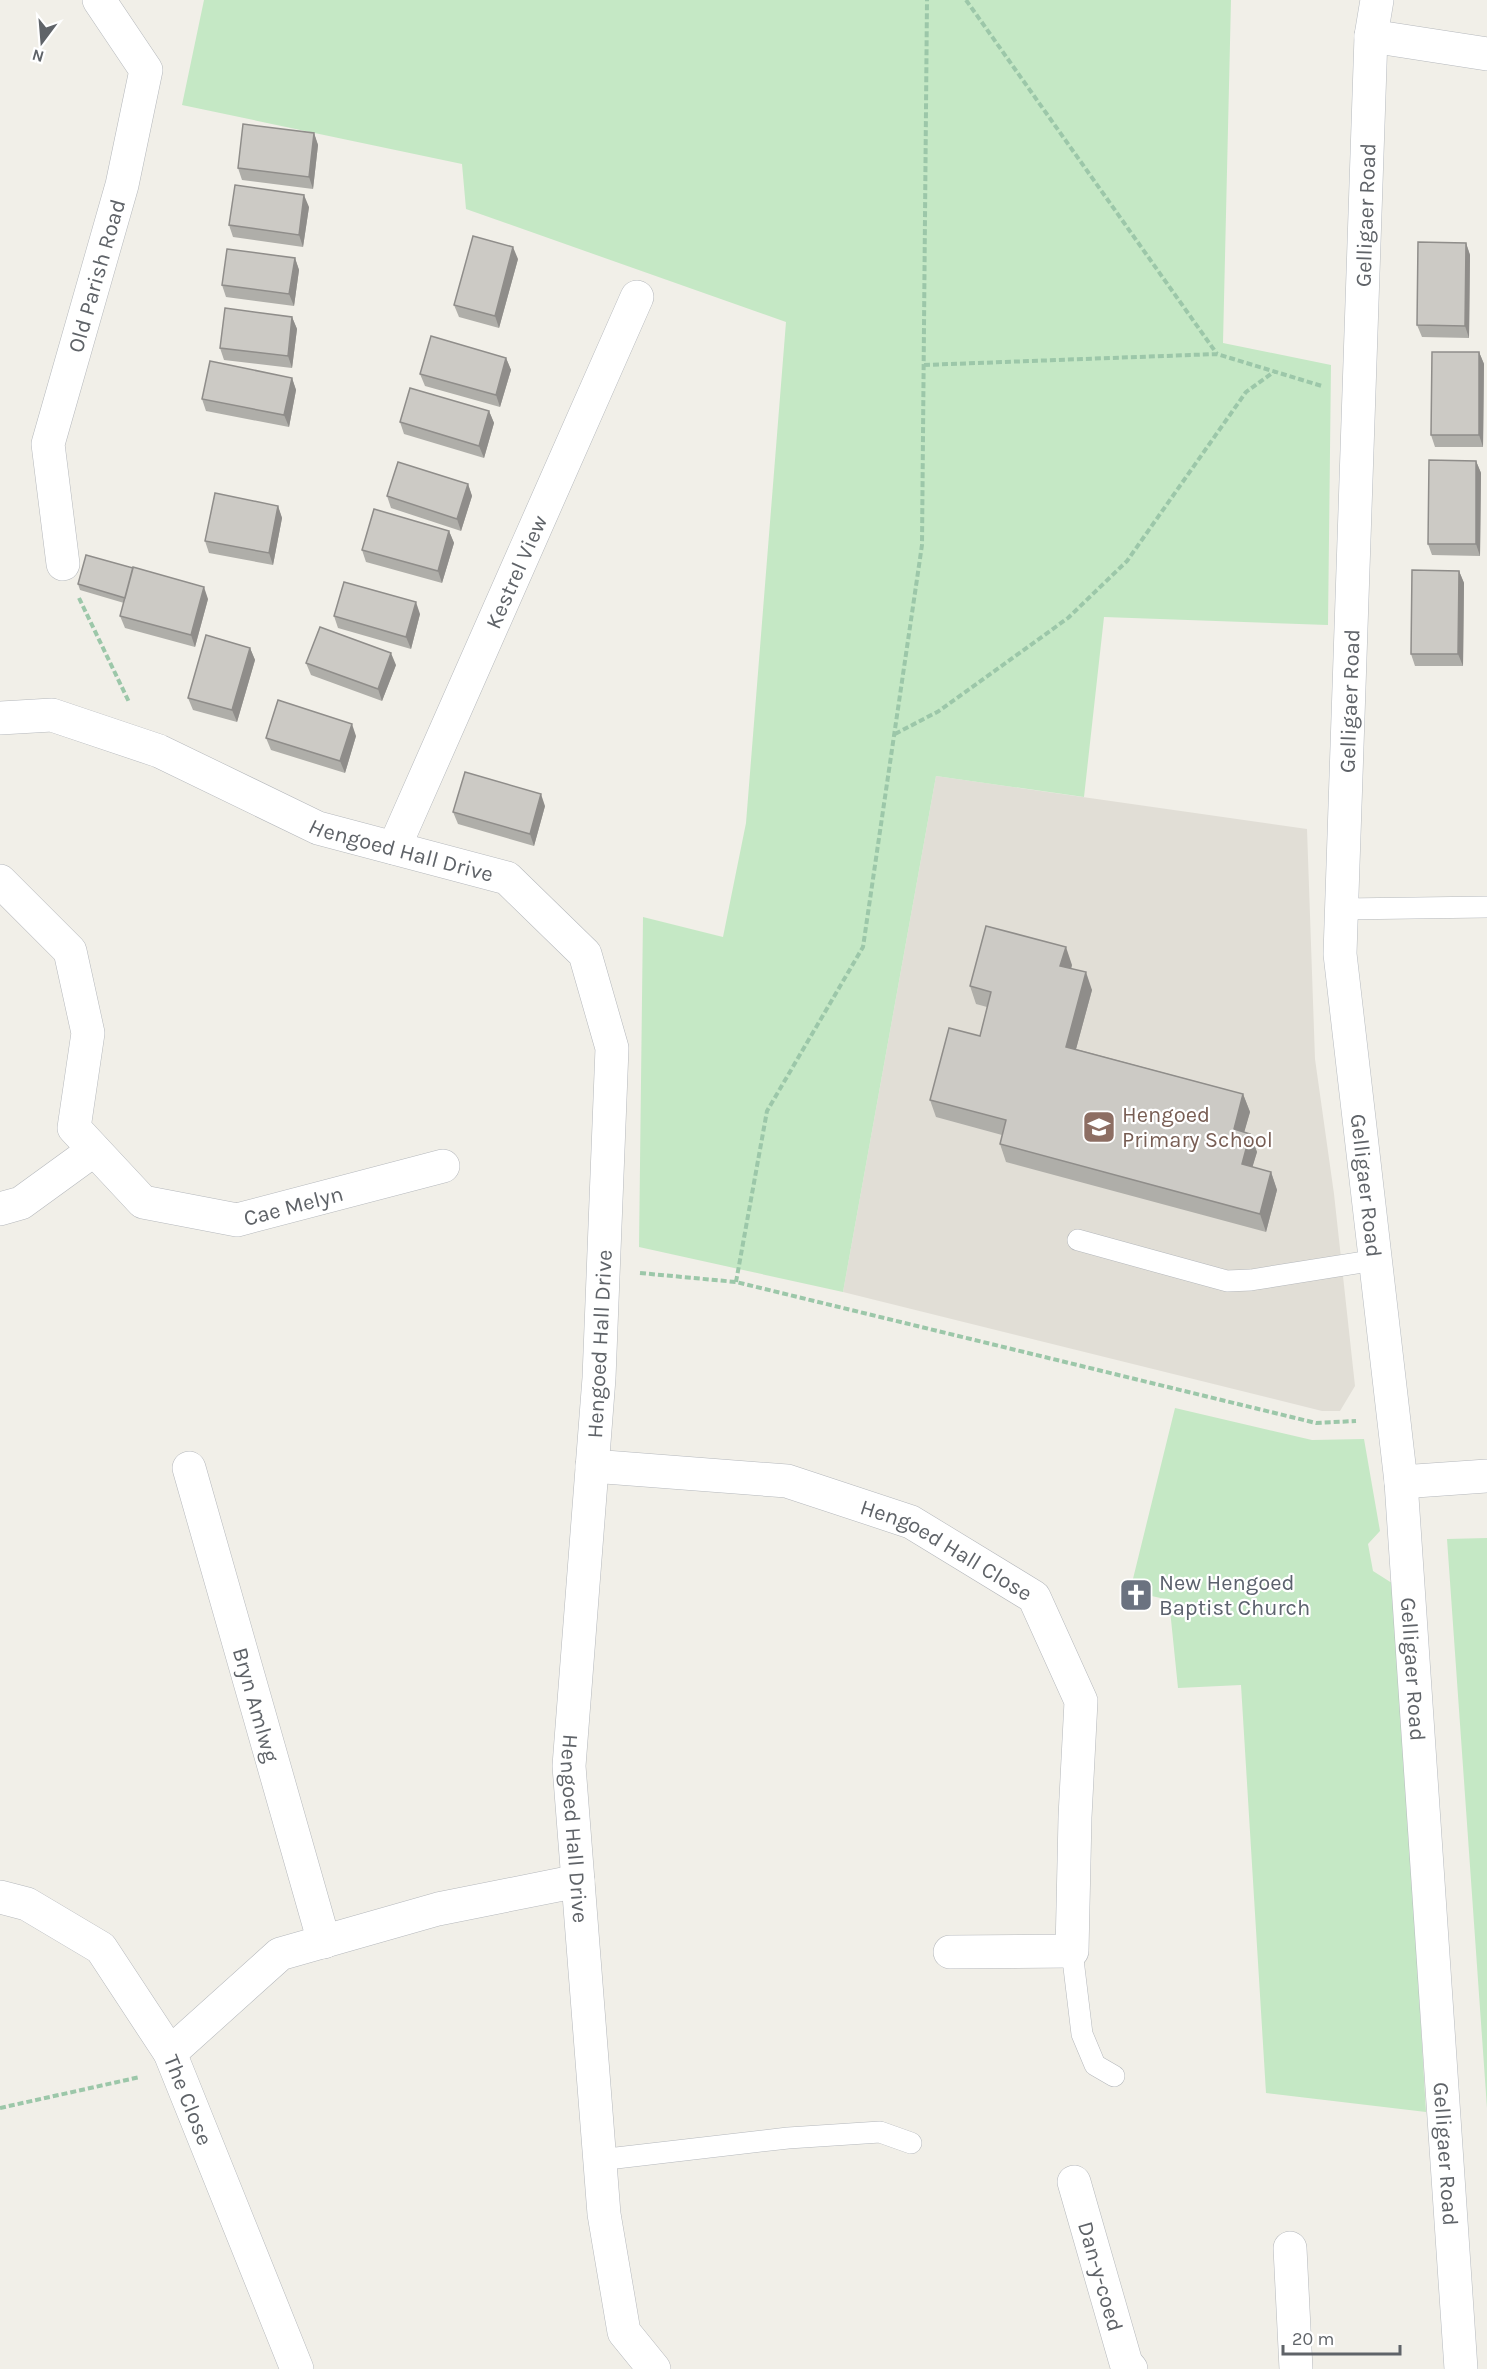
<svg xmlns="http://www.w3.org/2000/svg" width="1487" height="2369" viewBox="0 0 1487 2369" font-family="Karla,sans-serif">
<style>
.education{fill:#e1ded6}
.green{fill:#c5e8c5}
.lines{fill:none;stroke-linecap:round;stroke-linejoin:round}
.lane-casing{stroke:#b5b8bc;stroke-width:22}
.street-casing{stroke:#b5b8bc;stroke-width:34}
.secondary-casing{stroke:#b6babf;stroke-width:34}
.path{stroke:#9cc7a9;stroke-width:4;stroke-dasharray:6 3;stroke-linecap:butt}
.lane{stroke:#fff;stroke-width:21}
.street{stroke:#fff;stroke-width:33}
.secondary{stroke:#fff;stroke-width:33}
.wall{fill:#afaea9}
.shaded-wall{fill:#8f8d8a}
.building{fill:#cccac5;stroke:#8f8d8a;stroke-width:1.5}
.labels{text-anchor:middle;stroke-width:4.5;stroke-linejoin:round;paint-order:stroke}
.street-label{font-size:22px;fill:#5f6368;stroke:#fff}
.education-label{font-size:22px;fill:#785e54;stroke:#fff;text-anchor:start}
.worship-label{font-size:22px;fill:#5b616d;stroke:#fff;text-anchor:start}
</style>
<rect width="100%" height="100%" fill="#f1efe8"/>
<path class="education" d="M936 776 1307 829 1315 1059 1334 1194 1355 1386 1340 1411H1322L843 1292Z"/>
<path class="green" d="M204 0H1231L1223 343 1331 365 1328 625 1104 617 1084 797 936 776 843 1292 639 1247 643 917 723 937 746 823 786 322 466 209 462 164 182 105Z
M1175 1408 1312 1440 1364 1439 1380 1531 1368 1544 1373 1571 1395 1585 1426 2112 1266 2093 1241 1685 1178 1688 1169 1600 1130 1591Z
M1487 1538V2108L1447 1539Z"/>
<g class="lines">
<defs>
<path id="lane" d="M1343 909 1487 907
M1078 1240 1227 1281 1251 1280 1376 1260
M1072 1951 1082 2034 1095 2065 1114 2076
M599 2160 788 2138 880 2132 911 2143"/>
<g id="street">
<path d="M1371 36 1487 54"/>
<path id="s1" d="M63 564 48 444 122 185 146 70 99 0"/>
<path id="s2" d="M0 718 52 715 159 751 318 828 507 878 585 954 612 1048 599 1378 569 1766 604 2214 624 2332 654 2369"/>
<path id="s3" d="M394 848 637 297"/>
<path id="s4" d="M0 881 70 951 88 1033 74 1128 143 1202 237 1220 443 1166"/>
<path d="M0 1209 21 1203 94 1150"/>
<path id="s5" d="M592 1466 787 1481 911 1522 1034 1597 1081 1701 1075 1817 1072 1951 950 1952"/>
<path id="s6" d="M189 1468 324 1942"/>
<path d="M1401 1482 1487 1476"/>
<path id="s7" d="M0 1897 27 1904 101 1948 170 2053 297 2369"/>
<path d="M170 2053 280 1954 438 1909 578 1881"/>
<path id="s8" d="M1074 2182 1126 2363 1131 2369"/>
<path d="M1290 2248 1296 2369"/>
</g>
<g id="secondary">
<path id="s9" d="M1377 0 1371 36 1340 954 1401 1482 1461 2369"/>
</g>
</defs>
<use href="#lane" class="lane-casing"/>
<use href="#street" class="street-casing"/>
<use href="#secondary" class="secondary-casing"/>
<path class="path" d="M966 0 1217 354
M924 365 1217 354 1322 386
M79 598 129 702
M895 734 939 711 1068 618 1127 561 1246 392 1275 371
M640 1273 736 1282 1316 1423 1356 1421
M736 1282 767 1111 863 947 922 545 927 0
M0 2108 140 2077"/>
<use href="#lane" class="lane"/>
<use href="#street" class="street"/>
<use href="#secondary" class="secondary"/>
</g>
<path class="wall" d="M314 133 318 145 313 189 242 180 238 168Z
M309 207 303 247 233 237 229 225Z
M1466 243 1470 255 1469 338 1422 337 1417 325Z
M295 258 299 270 294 306 226 297 222 285Z
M518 259 499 328 459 317 454 305Z
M292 317 297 329 292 368 224 360 220 348Z
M1479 352 1484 364 1483 447H1435L1431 435Z
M506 358 511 370 500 407 425 386 420 374Z
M292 378 296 390 289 427 206 411 202 399Z
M489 411 494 423 484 458 404 434 400 422Z
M1476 461 1481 473 1480 556 1432 555 1428 544Z
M468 484 472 496 461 531 391 508 387 496Z
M278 506 282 518 273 565 209 553 205 541Z
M449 531 454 543 442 583 366 562 362 550Z
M1459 571 1464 583 1463 666H1415L1411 654Z
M78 584 208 599 195 647 125 628 120 616 124 603 80 590Z
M420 614 411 649 338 628 334 616Z
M250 648 255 660 237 722 193 710 188 698Z
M306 663 396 665 382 701 311 675Z
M356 736 345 773 271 750 266 738Z
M545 806 534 846 458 824 453 812Z
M1072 965 1071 969 1092 990 1076 1049 1243 1094 1250 1112 1244 1132 1250 1134 1257 1152 1252 1167 1271 1172 1277 1190 1266 1232 1006 1162 1000 1144 1002 1135 936 1117 930 1100 980 1036 987 1007 976 1004 970 986Z"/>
<path class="shaded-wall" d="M314 133 318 145 313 189 309 177Z
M304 195 309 207 303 247 299 235Z
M1466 243 1470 255 1469 338 1465 326Z
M513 247 518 259 499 328 495 316Z
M295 258 299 270 294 306 289 294Z
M292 317 297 329 292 368 288 356Z
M1479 352 1484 364 1483 447 1479 435Z
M506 358 511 370 500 407 496 395Z
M292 378 296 390 289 427 284 415Z
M489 411 494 423 484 458 479 446Z
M1476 461 1481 473 1480 556 1476 544Z
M468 484 472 496 461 531 457 519Z
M278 506 282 518 273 565 269 553Z
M449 531 454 543 442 583 438 571Z
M1459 571 1464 583 1463 666 1458 654Z
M204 587 208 599 195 647 191 635Z
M416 602 420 614 411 649 406 637Z
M250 648 255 660 237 722 232 710Z
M391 653 396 665 382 701 378 689Z
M352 724 356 736 345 773 340 761Z
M541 794 545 806 534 846 530 834Z
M1066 947 1072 965 1067 983 1060 966Z
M1086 972 1092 990 1072 1064 1066 1047Z
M1243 1094 1250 1112 1240 1147 1234 1129Z
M1250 1134 1257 1152 1248 1182 1242 1164Z
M1271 1172 1277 1190 1266 1232 1260 1214Z"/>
<path class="building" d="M243 124 314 133 309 177 238 168Z
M235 185 304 195 299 235 229 225Z
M473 236 513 247 495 316 454 305Z
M1418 242 1466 243 1465 326 1417 325Z
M227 249 295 258 289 294 222 285Z
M225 308 292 317 288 356 220 348Z
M431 336 506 358 496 395 420 374Z
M1432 352H1479V435H1431Z
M210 361 292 378 284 415 202 399Z
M410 388 489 411 479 446 400 422Z
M1429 460 1476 461V544H1428Z
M398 462 468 484 457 519 387 496Z
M215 493 278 506 269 553 205 541Z
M374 509 449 531 438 571 362 550Z
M86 555 133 568 125 598 78 584Z
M133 567 204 587 191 635 120 616Z
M1412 570 1459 571 1458 654H1411Z
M344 582 416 602 406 637 334 616Z
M320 627 391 653 378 689 306 663Z
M206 635 250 648 232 710 188 698Z
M278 700 352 724 340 761 266 738Z
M465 772 541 794 530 834 453 812Z
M986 926 1066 947 1060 966 1086 972 1066 1047 1243 1094 1234 1129 1250 1134 1242 1164 1271 1172 1260 1214 1000 1144 1006 1120 930 1100 949 1028 980 1036 991 992 970 986Z"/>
<defs>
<symbol id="school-square" viewBox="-11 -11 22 22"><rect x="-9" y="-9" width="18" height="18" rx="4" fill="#8d6e63" stroke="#fff"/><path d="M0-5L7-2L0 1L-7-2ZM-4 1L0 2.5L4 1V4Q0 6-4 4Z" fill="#fff"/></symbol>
<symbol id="church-square" viewBox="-11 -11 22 22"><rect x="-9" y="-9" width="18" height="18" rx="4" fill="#6b7280" stroke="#fff"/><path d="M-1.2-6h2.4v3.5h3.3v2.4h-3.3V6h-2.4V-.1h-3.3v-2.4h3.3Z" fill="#fff"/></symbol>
</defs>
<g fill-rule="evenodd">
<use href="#school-square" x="1080" y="1108" width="38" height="38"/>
<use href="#church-square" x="1117" y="1576" width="38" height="38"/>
</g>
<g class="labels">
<g class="street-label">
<text transform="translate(1365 215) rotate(-88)" y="8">Gelligaer Road</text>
<text dy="8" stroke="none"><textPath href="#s1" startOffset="296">Old Parish Road</textPath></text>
<text dy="8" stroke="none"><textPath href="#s3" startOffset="302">Kestrel View</textPath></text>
<text transform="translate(1349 701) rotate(-88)" y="8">Gelligaer Road</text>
<text dy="8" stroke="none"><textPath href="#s2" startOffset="428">Hengoed Hall Drive</textPath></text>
<text dy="8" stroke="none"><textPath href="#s9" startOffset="1188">Gelligaer Road</textPath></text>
<text dy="8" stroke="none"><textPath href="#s4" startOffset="534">Cae Melyn</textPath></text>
<text transform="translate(599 1344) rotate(-87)" y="8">Hengoed Hall Drive</text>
<text dy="8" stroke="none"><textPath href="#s5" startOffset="370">Hengoed Hall Close</textPath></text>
<text dy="8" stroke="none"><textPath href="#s9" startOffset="1674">Gelligaer Road</textPath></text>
<text dy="8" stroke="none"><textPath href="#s6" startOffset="246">Bryn Amlwg</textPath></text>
<text dy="8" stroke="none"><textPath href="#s2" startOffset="1526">Hengoed Hall Drive</textPath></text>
<text dy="8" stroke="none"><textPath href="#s7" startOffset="290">The Close</textPath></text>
<text dy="8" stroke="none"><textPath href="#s9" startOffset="2160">Gelligaer Road</textPath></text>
<text dy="8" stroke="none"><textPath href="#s8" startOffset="98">Dan-y-coed</textPath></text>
</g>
<g class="education-label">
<text x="1122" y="1122">Hengoed<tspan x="1122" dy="25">Primary School</tspan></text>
</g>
<g class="worship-label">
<text x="1159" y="1590">New Hengoed<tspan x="1159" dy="25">Baptist Church</tspan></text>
</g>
</g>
<g transform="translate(42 42) rotate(196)" stroke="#ffffff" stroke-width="4.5" paint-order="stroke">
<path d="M0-4.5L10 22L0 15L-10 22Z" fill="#5f6368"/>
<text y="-9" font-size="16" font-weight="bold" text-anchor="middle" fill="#5f6368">N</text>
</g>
<path d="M1283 2345v9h117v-9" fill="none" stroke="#5f6368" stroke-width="3"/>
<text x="1292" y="2345" font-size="18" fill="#5f6368" stroke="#ffffff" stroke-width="4.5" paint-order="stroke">20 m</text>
</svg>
